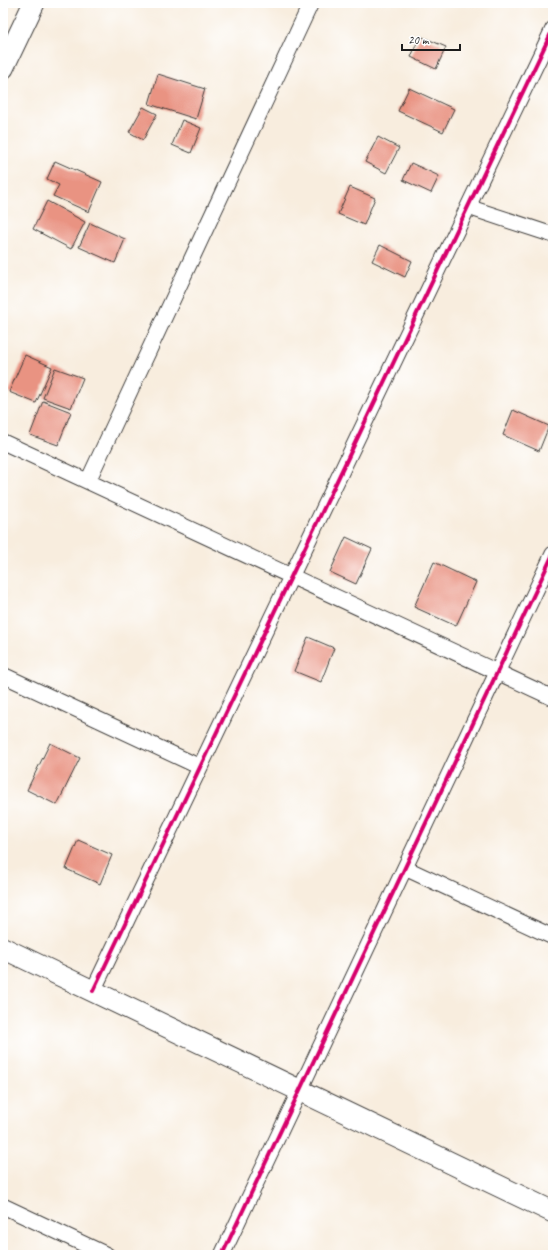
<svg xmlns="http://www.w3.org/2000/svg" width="556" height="1258" viewBox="0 0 556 1258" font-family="Caveat,sans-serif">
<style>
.building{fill:#e99382}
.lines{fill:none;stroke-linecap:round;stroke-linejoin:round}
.street-casing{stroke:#3d3b39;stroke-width:17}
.secondary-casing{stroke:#3d3b39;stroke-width:23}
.street{stroke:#fff;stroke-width:15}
.secondary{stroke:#fff;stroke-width:21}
.cycleway-casing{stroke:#fff;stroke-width:6}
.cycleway{stroke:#d6006c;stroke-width:4}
</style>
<rect width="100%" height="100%" fill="#fff"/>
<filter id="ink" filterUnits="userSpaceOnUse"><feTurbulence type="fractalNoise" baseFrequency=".025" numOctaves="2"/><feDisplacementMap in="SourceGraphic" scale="8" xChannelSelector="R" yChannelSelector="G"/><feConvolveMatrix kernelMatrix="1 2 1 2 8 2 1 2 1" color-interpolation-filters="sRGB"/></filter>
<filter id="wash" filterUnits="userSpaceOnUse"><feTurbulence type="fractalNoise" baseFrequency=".012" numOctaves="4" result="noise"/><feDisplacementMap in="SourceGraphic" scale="16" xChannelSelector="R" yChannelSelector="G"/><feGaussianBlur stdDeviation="0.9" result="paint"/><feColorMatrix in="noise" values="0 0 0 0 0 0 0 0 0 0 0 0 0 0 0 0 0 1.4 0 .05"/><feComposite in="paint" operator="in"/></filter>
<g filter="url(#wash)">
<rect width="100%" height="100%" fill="#f8edde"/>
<g id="blocks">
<path class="building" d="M420 36 446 47 436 69 411 57Z
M158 74 205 89 196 119 149 104Z
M409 88 454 109 443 132 398 111Z
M143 107 157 114 143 140 129 132Z
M182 120 201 128 191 153 172 145Z
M378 137 399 148 386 173 365 162Z
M55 161 102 182 89 212 53 196 59 185 47 179Z
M411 163 439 176 431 193 403 180Z
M350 187 375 198 364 225 338 214Z
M47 201 85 222 71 249 33 229Z
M90 223 125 239 115 263 79 247Z
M380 245 412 261 405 277 372 261Z
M25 355 52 367 36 403 9 392Z
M55 368 83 378 71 408 43 398Z
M43 401 71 412 58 445 30 435Z
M513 410 549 426 539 451 503 435Z
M346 537 372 549 356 584 330 572Z
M434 562 476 582 456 626 414 607Z
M308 637 334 648 321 682 294 671Z
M50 743 80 758 57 805 27 790Z
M78 840 112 855 100 884 66 869Z"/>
</g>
</g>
<g filter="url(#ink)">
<use href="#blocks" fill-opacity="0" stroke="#3d3b39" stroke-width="1"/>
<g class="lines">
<defs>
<path id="street" d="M468 207 553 235
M3 442 553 698
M88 481 311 3
M3 675 200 767
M405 868 553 937
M93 991 553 29
M3 1206 107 1255
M222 1255 553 554"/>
<path id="secondary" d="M3 68 34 3
M3 948 553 1212"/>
</defs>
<use href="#street" class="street-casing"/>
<use href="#secondary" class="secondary-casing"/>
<use href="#street" class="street"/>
<use href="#secondary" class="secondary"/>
<defs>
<path id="cycleway" d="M93 991 553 29
M222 1255 553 554"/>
</defs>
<use href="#cycleway" class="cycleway-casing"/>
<use href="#cycleway" class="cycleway"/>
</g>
</g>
<rect width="556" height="1258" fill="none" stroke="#fff" stroke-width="16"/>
<path d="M402 44v6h58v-6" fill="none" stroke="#1c1c1c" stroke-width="2"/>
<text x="408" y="44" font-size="12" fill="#1c1c1c" stroke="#ffffff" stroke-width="3" paint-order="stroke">20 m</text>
</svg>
